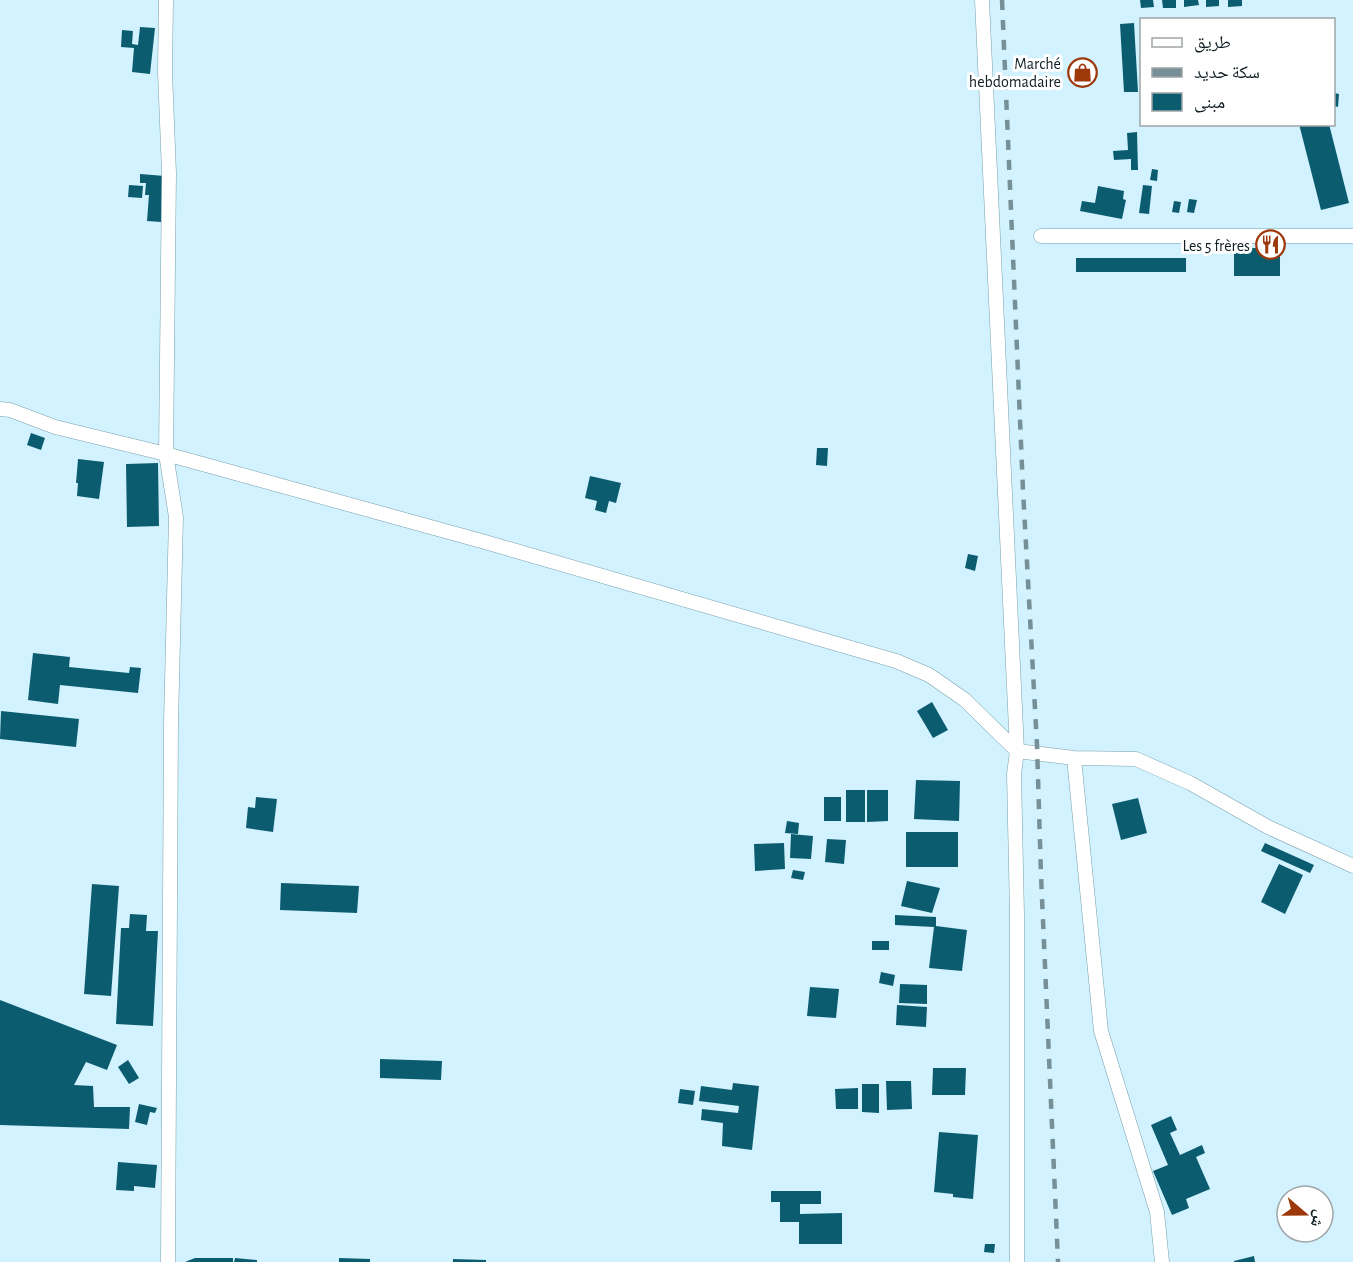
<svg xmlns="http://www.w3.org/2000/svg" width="1353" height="1262" viewBox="0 0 1353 1262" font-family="'Alegreya Sans','Noto Naskh Arabic',sans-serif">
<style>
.building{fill:#0c5c70}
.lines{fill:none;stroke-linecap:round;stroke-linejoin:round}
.minor-casing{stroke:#78a0ad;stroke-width:15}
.minor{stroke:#fff;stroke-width:14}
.rail{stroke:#779098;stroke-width:4.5;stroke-dasharray:10 10;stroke-linecap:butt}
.labels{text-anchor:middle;stroke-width:6;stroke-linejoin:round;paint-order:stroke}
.poi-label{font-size:16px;fill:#0f1f24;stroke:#fff;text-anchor:end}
</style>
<rect width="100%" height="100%" fill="#d1f2fe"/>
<path class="building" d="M1140 0H1153L1154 7 1141 8Z
M1162 0H1176V8H1163Z
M1184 0H1198L1199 5 1184 7Z
M1206 0H1219V6L1206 7Z
M1228 0H1242V6L1228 7Z
M1134 23 1138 92H1124L1120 24Z
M140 27 155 28 150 74 132 72 134 48 121 47 122 30 133 31 132 44 138 45Z
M1334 93 1339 94 1338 107 1334 106Z
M1299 124H1329L1349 203 1321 210Z
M1137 132 1138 170H1131V159L1114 160 1113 151 1128 150 1127 133Z
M1152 169 1158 170 1157 181 1150 180Z
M140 174 165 176 161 222 147 221 149 195H145L146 183H140Z
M129 185 143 186 142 198 128 197Z
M1143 185 1152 186 1149 214 1139 213Z
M1098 186 1124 191 1123 199 1126 200 1122 219 1080 211 1082 201 1095 203Z
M1189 199 1197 200 1194 213 1187 212Z
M1174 201 1181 202 1179 213 1172 212Z
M1234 248H1280V276H1234Z
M1076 258H1186V272H1076Z
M31 433 45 438 41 450 27 445Z
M817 448H828L827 466 816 465Z
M78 459 104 462 99 499 77 496 78 483H76Z
M158 463 159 526 127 527 126 464Z
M590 476 621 483 616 503 609 501 606 513 595 510 597 501 585 498Z
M968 554 978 556 975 571 965 568Z
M33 653 70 657 69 667 129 673 130 667 141 668 138 693 60 685 58 704 28 700Z
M932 702 948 730 933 738 917 711Z
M1 711 79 719 76 747 0 739Z
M916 780 960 781 959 821 914 819Z
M846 790H865V822H846Z
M867 790H888V821L867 822Z
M256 797 277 799 273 832 246 828 248 807 255 808Z
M824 797H841V821H824Z
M1138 798 1147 833 1121 840 1112 804Z
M787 821 799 823 798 834 785 833Z
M906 832H958V867H906Z
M791 834 813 836 811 859 790 858Z
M827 839 846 840 844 864 825 862Z
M784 843 785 869 755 871 754 844Z
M1265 843 1314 865 1310 873 1261 851Z
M1279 864 1303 875 1285 914 1261 902Z
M793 870 805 872 803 880 791 878Z
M907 881 940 888 932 913 901 906Z
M281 883 359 886 357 913 280 910Z
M92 884 119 886 111 996 84 994Z
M130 914 147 915 146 931H158L153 1026 116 1024 121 928H129Z
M895 915 936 917V926L967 930 962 971 929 968 934 927 895 925Z
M872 941H889V950H872Z
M881 972 895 975 893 986 879 983Z
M900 984 927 985V1004L899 1003Z
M810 987 839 989 836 1018 807 1016Z
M0 1000 117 1045 107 1070 86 1062 74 1085 93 1086 94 1107H130L129 1129 0 1125Z
M897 1005 927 1007 926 1027 896 1025Z
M380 1059 442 1061 441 1080 380 1078Z
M128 1060 139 1078 129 1084 118 1067Z
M933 1068H966L965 1095H932Z
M886 1081H911L912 1109 887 1110Z
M733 1083 759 1086 752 1150 722 1146 723 1123 701 1120 702 1109 738 1113 739 1106 699 1101 701 1086 732 1090Z
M862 1084H879V1113L862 1112Z
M858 1088V1109H836L835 1089Z
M680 1089 695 1091 693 1105 678 1103Z
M139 1104 157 1108 155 1113 150 1112 147 1125 135 1122Z
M1171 1116 1177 1130 1170 1133 1180 1155 1202 1145 1205 1153 1196 1157 1210 1189 1186 1199 1189 1208 1172 1215 1153 1171 1168 1165 1151 1125Z
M939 1132 978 1135 973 1199 953 1197V1194L934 1192Z
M118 1162 157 1165 155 1188 134 1186V1191L116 1190Z
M771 1191H821V1204H800V1214L842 1213V1244H799V1222H780V1202H771Z
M985 1244H995L994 1253 984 1252Z
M1254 1256 1255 1262H1234V1261Z
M195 1258H233V1262H185Z
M235 1258 257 1260V1262H234Z
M339 1258 370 1259V1262H339Z
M453 1259 486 1260V1262H453Z"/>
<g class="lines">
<defs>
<path id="minor" d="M166 0 165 72 169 173 166 454 176 517 171 723 168 1262
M982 0 1017 751
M1041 236H1353
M0 409 10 410 55 427 166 454 485 542 896 661 929 675 965 700 1017 751
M1074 758 1101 1031 1157 1212 1162 1262
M1017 1262V915L1014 774 1017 751 1074 758 1136 759 1190 783 1268 827 1353 866"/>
</defs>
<use href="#minor" class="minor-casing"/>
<use href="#minor" class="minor"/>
<path class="rail" d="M1002 0 1023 490 1037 745 1041 875 1058 1262"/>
</g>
<defs>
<symbol id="shop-ring" viewBox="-11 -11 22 22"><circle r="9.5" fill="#fff" stroke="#9d380b" stroke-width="1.5"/><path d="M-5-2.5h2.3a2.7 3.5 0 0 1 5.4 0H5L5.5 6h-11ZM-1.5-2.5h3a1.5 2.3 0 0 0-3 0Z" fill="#9d380b"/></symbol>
<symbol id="restaurant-ring" viewBox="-11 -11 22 22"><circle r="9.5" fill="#fff" stroke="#9d380b" stroke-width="1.5"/><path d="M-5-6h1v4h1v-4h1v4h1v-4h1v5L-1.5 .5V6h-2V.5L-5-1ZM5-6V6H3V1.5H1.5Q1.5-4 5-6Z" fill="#9d380b"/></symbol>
</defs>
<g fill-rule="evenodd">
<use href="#shop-ring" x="1066" y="56" width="33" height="33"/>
<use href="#restaurant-ring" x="1254" y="228" width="33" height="33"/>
</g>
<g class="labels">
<g class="poi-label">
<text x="1061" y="69">Marché<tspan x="1061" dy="18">hebdomadaire</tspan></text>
<text x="1250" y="251">Les 5 frères</text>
</g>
</g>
<rect x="1140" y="18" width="195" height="108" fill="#ffffff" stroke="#9fa5a7" stroke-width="1.5"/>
<rect x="1152" y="38" width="30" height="9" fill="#ffffff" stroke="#9fa5a7" stroke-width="1.5"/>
<text x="1194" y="48" font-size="18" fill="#0f1f24">طريق</text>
<rect x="1152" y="68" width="30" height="9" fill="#779098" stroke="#9fa5a7" stroke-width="1.5"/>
<text x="1194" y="78" font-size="18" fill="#0f1f24">سكة حديد</text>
<rect x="1152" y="93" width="30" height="18" fill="#0c5c70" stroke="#9fa5a7" stroke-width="1.5"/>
<text x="1194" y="108" font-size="18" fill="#0f1f24">مبنى</text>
<g transform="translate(1305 1214) rotate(110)"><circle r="28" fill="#ffffff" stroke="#9fa5a7" stroke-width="1.5"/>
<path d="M0-4.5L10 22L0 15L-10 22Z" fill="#9d380b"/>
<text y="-9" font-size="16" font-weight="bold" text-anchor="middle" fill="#0f1f24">ش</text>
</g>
</svg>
